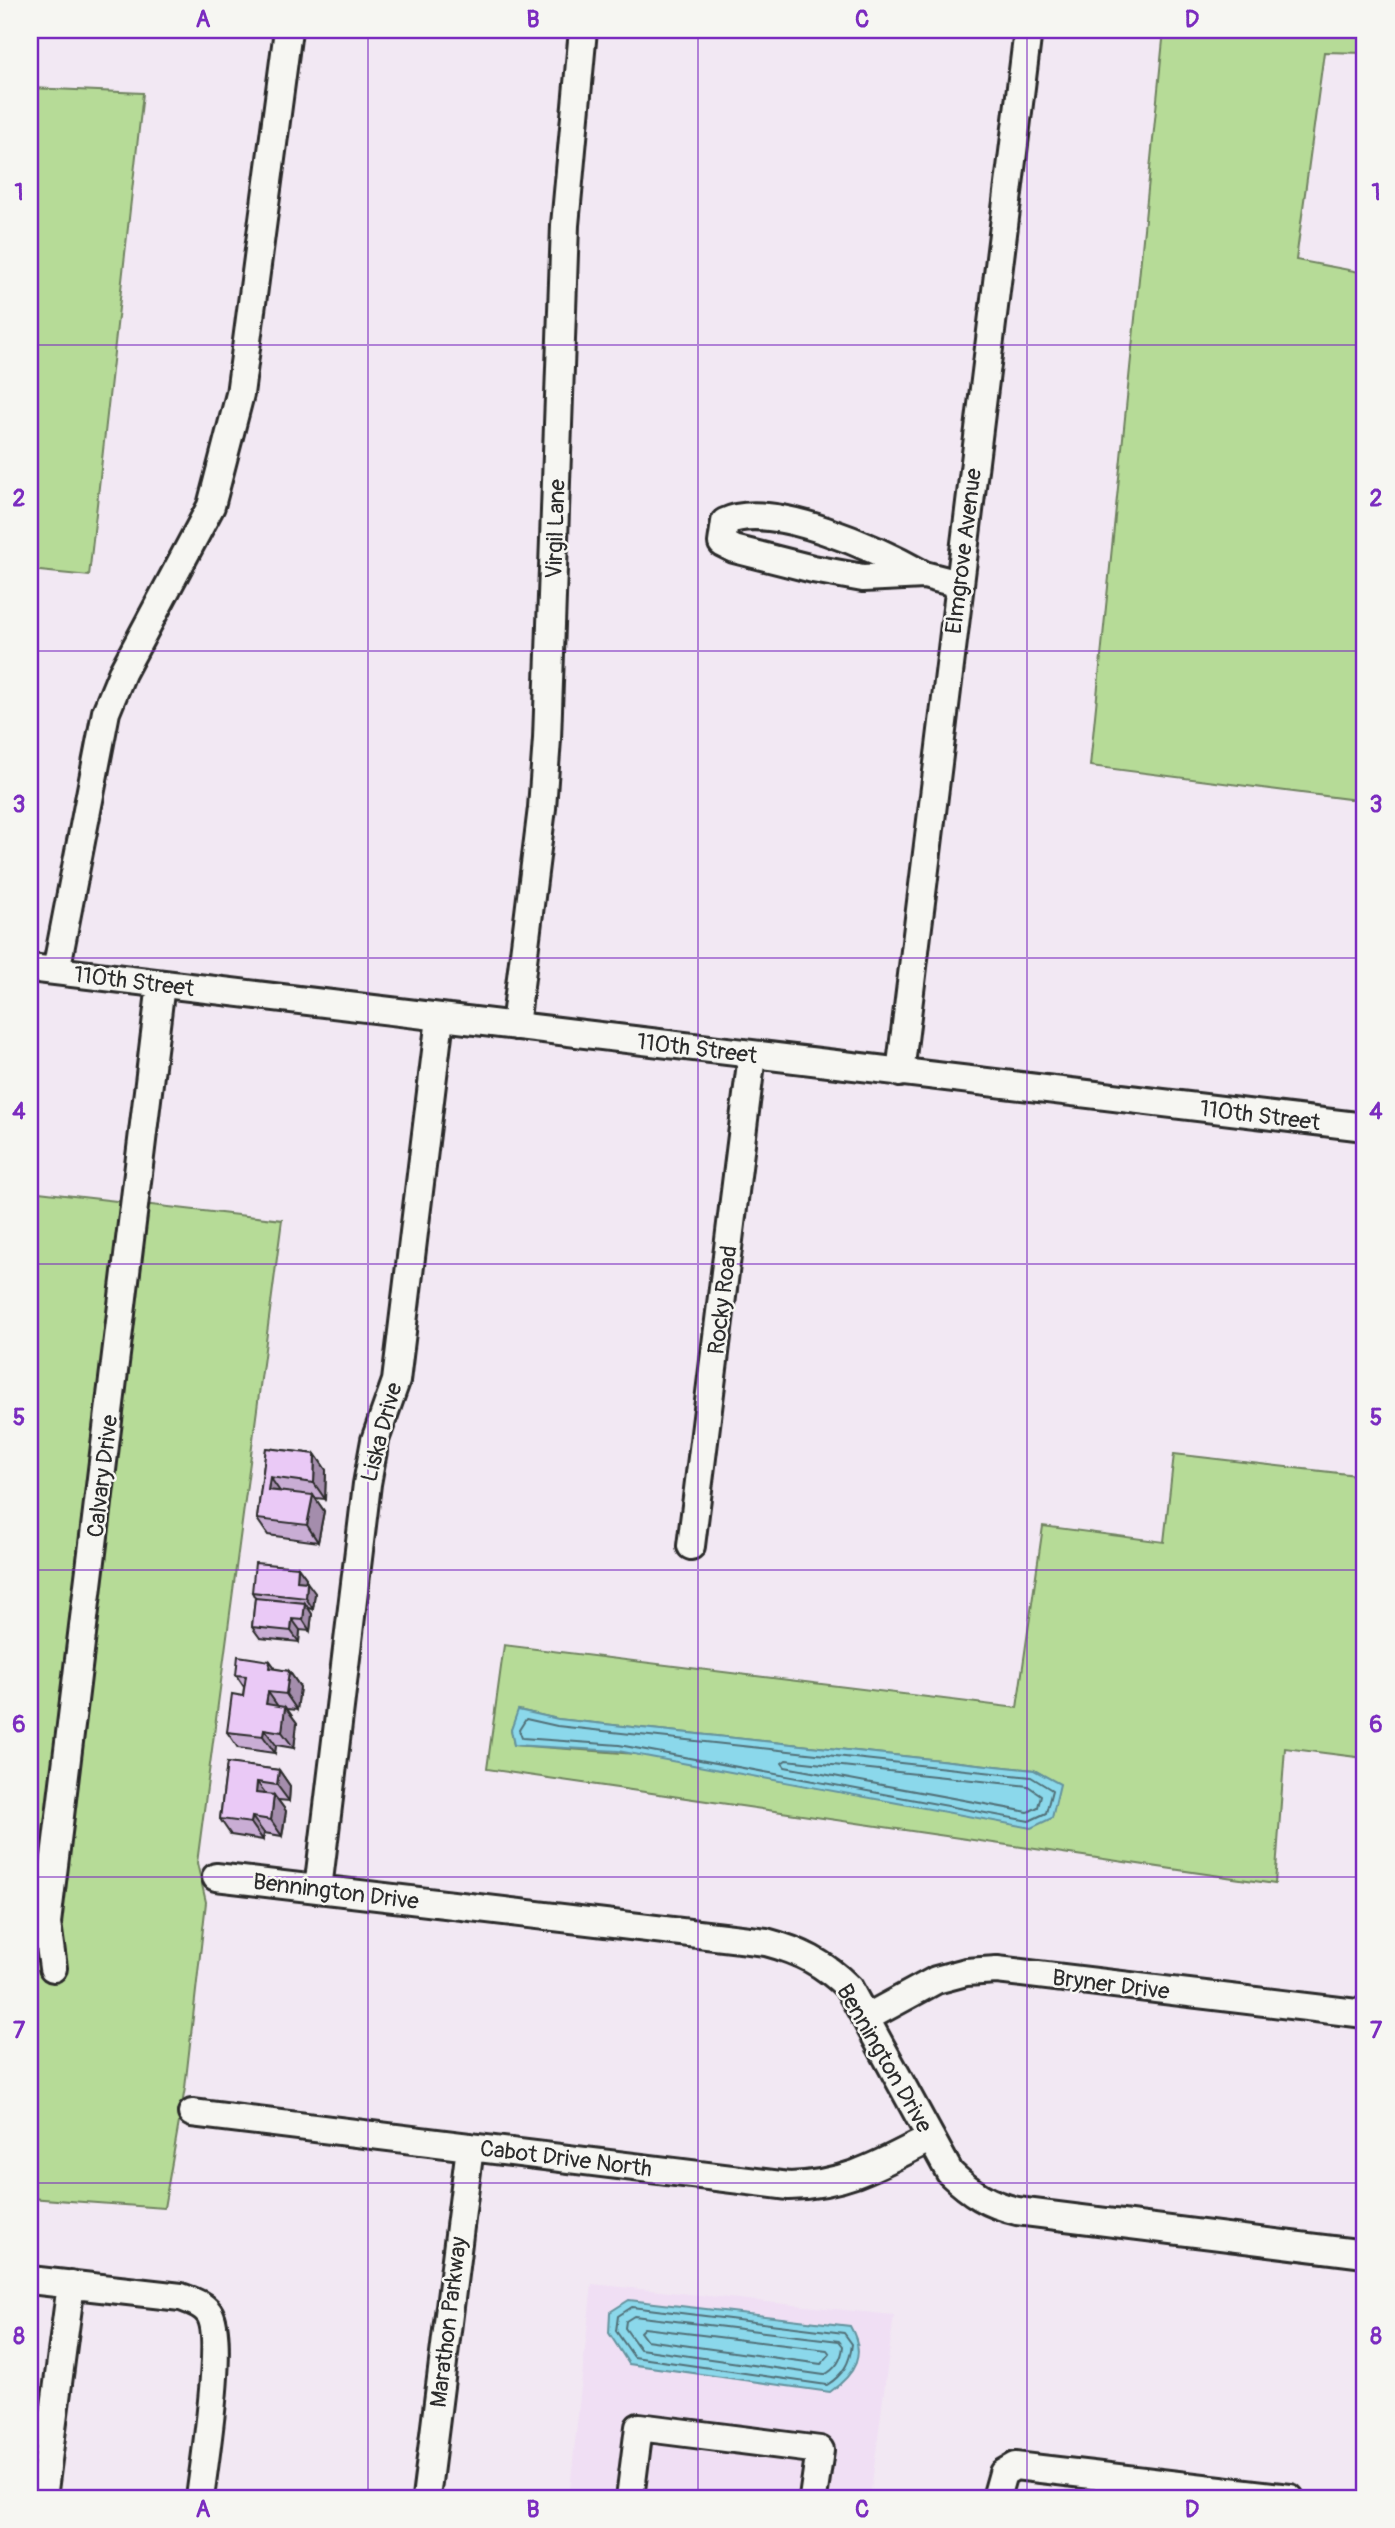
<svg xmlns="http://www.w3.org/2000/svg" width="1395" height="2528" viewBox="0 0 1395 2528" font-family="Pangolin,sans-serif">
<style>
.built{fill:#f0dff4}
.green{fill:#b6db97;stroke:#708361;stroke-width:2;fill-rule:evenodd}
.water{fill:#8bd8eb;stroke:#65939e;stroke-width:2}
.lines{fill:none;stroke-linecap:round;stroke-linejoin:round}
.shore{stroke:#517078;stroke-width:2}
.minor-casing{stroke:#2b2b2b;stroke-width:32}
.minor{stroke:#f6f6f2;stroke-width:26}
.wall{fill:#c9add4;stroke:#2b2b2b;stroke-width:2}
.shaded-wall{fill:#a48dac;stroke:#2b2b2b;stroke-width:2}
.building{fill:#eac9f6;stroke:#2b2b2b;stroke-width:2}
.grid{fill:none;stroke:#7b2cbf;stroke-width:2;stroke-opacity:0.55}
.labels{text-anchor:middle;stroke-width:5;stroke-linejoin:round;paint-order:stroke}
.street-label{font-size:23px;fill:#2b2b2b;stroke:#f6f6f2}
.neatline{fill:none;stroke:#7b2cbf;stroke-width:2.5}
.grid-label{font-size:23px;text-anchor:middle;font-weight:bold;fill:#7b2cbf}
</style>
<rect width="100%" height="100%" fill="#f2e8f3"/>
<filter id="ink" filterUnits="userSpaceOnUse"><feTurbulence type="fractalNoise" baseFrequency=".0143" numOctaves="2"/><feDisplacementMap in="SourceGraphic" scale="14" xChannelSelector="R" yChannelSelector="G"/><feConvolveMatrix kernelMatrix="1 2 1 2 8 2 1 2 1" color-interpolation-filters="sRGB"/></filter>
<g filter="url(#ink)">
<path class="built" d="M592 2284 894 2315 870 2498H569Z"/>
<path class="green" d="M1164 30H1365V53L1324 52 1296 260 1365 273V801L1090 766Z
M30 88 143 93 89 576 30 570Z
M30 1191 282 1220 197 1863 206 1902 185 2088 164 2208 30 2198Z
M1174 1454 1365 1476V1758L1285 1748 1275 1884 487 1769 504 1645 1017 1708 1043 1526 1164 1542ZM519 1710 557 1719 1034 1770 1060 1785 514 1745 511 1730Z"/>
<path class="water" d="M518 1710 558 1719 1034 1770 1060 1784 1052 1818 1031 1828 618 1751 514 1745 511 1730Z
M629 2300 850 2326C867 2355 855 2374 830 2392L629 2364 609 2333 610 2312Z"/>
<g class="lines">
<path class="shore" d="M526 1719 557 1726 1031 1777 1052 1790 1046 1813 1029 1821 619 1745 522 1738 519 1730Z
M786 1760 1028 1786 1041 1795 1038 1807 1028 1812 785 1767 782 1763Z
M632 2307 844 2333 852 2344C850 2363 843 2375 827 2385L634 2357 616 2331 618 2316Z
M634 2316 839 2341 843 2346C842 2359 836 2369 824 2375L640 2349 625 2328 626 2321Z
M644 2328 827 2350 830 2354 821 2364 646 2340 640 2332Z"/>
<defs>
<path id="minor" d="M924 575C881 551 771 499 725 522L722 543 734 549 813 569 863 578 924 575 959 584
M30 968 1365 1127
M56 971 106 712 122 673 211 506 240 394 288 30
M515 1026 542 808 547 739 565 225 583 30
M900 1073 1028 30
M691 1546 752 1055
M216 1877 766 1942C800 1951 824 1963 849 1988L950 2173C971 2193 988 2204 1017 2211L1365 2254
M318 1889 367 1484 375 1440 396 1381 440 1018
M53 1968 47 1923 161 984
M866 2018 936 1980 966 1972 997 1970 1365 2014
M192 2113 789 2186C848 2184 880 2164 931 2138
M30 2280 181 2297C191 2301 202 2303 209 2313 225 2336 204 2465 200 2498
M43 2498 71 2284
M426 2498 470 2147
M630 2498 639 2427 820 2450 813 2498
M996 2498 1003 2473 1015 2466 1290 2498"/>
</defs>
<use href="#minor" class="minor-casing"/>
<use href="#minor" class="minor"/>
</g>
<path class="wall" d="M266 1448 315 1454 326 1470 325 1499 315 1498 324 1511 318 1542 268 1535 257 1519Z
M298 1567 306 1578 305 1582 315 1593 313 1609 308 1608 312 1614 310 1631 300 1630 299 1642 260 1638 252 1627 255 1598 252 1592Z
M270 1661 276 1669 289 1671 300 1687 297 1710 287 1709 297 1723 294 1748 276 1745 275 1753 238 1748 227 1732 243 1696 244 1687 236 1675Z
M227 1763 279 1770 290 1786 289 1801 278 1800 286 1811 282 1836 264 1833 263 1840 231 1835 220 1819Z"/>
<path class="shaded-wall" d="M315 1454 326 1470 325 1499 314 1483Z
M270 1477 281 1493 268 1490Z
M313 1495 324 1511 318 1542 307 1525Z
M298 1567 306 1578 304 1592 297 1581Z
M307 1582 315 1593 313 1609 306 1598Z
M305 1603 312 1614 310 1631 303 1620Z
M292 1619 300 1630 299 1642 291 1631Z
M270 1661 282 1677 269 1668Z
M289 1671 300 1687 297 1710 286 1694Z
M268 1692 279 1708 266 1704Z
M285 1707 297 1723 294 1748 282 1732Z
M264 1729 276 1745 275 1753 263 1736Z
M279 1770 290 1786 289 1801 277 1785Z
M257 1782 269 1798 256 1793Z
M274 1795 286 1811 282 1836 271 1820Z
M252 1817 264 1833 263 1840 251 1823Z"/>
<path class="building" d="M266 1448 315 1454 314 1483 270 1477 268 1490 313 1495 307 1525 257 1519Z
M255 1563 298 1567 297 1581 307 1582 306 1598 252 1592Z
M255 1598 305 1603 303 1620 292 1619 291 1631 252 1627Z
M238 1656 270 1661 269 1668 289 1671 286 1694 268 1692 266 1704 285 1707 282 1732 264 1729 263 1736 227 1732 232 1694 243 1696 246 1676 236 1675Z
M227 1763 279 1770 277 1785 257 1782 256 1793 274 1795 271 1820 252 1817 251 1823 220 1819Z"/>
</g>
<path class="grid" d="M368 30V2498M698 30V2498M1027 30V2498M30 345H1365M30 651H1365M30 958H1365M30 1264H1365M30 1570H1365M30 1877H1365M30 2183H1365"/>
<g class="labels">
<g class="street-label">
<text transform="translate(555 529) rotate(-88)" y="8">Virgil Lane</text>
<text transform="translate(963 551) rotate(-83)" y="8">Elmgrove Avenue</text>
<text transform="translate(134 981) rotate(7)" y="8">110th Street</text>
<text transform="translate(697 1048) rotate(7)" y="8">110th Street</text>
<text transform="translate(1260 1115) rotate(7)" y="8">110th Street</text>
<text transform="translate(722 1300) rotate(-83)" y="8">Rocky Road</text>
<text transform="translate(381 1432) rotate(-75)" y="8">Liska Drive</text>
<text transform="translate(102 1476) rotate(-83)" y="8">Calvary Drive</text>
<text transform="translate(336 1891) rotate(7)" y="8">Bennington Drive</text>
<text transform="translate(1111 1984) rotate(7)" y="8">Bryner Drive</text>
<text transform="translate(885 2058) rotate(60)" y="8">Bennington Drive</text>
<text transform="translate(566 2158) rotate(7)" y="8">Cabot Drive North</text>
<text transform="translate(448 2322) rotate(-83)" y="8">Marathon Parkway</text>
</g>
</g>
<rect width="1395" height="2528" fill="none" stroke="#f6f6f2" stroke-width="77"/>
<rect x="38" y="38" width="1318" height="2452" class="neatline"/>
<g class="grid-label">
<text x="203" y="27">A</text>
<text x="533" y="27">B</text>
<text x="862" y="27">C</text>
<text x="1192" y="27">D</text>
<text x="19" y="200">1</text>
<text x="1376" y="200">1</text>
<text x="19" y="506">2</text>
<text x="1376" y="506">2</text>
<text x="19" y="812">3</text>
<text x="1376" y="812">3</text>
<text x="19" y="1119">4</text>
<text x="1376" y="1119">4</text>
<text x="19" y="1425">5</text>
<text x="1376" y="1425">5</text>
<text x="19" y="1732">6</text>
<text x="1376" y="1732">6</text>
<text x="19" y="2038">7</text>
<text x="1376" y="2038">7</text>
<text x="19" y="2344">8</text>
<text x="1376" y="2344">8</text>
<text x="203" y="2517">A</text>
<text x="533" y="2517">B</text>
<text x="862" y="2517">C</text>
<text x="1192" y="2517">D</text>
</g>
</svg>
